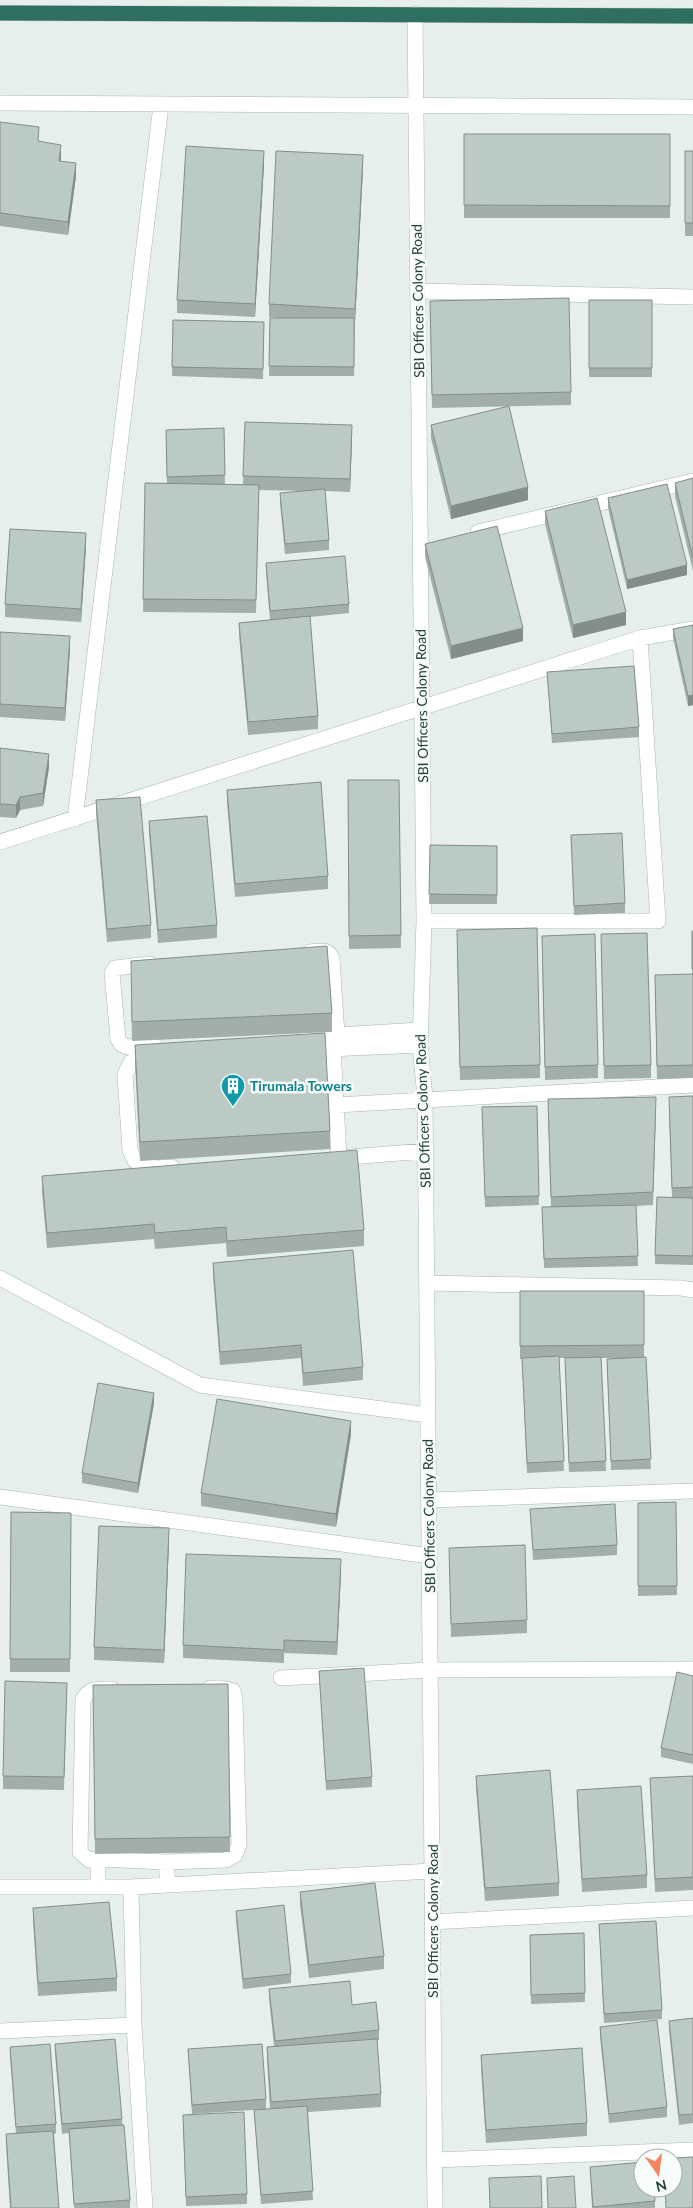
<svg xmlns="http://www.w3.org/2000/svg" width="693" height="2208" viewBox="0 0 693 2208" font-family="Lato,sans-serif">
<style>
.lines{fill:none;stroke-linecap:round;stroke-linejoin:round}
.street-casing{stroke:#a8b8b2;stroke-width:16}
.highway-casing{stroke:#c2cac8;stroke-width:16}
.street{stroke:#fff;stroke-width:15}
.highway{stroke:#2f6f62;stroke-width:15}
.wall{fill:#a1aea9}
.shaded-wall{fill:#838d89}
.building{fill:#bbcac4;stroke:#838d89}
.labels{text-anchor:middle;stroke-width:5;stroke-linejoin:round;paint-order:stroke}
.street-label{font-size:14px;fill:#24423a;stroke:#f7fbf9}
.culture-label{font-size:14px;font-weight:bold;fill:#0d838f;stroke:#f7fbf9;text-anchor:start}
</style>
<rect width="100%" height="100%" fill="#e6efeb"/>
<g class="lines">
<defs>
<path id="street" d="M415 14 424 921 420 1045 425 1098 435 2208
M0 103 693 107
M418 291 693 297
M478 532 693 481
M75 819 161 105
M0 842 640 638 693 629
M424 921H658L640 638
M310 952C320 951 328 948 332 959L337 1035
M150 964 115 968 112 973 118 1039 121 1044 127 1047 154 1045
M305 1037 420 1030
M333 1048 339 1158
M305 1050 420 1045
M155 1057H146L131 1062 125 1075 130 1150 135 1161 155 1168 172 1167
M336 1105 693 1085
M337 1158 425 1151
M0 1278 200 1385 428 1415
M427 1283 681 1288 693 1290
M0 1497 430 1556
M429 1500 693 1491
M281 1678 430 1670 693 1669
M98 1859 166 1862
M168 1885 166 1862 226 1860 235 1855 239 1845 235 1700 233 1691 221 1688H210
M98 1886V1859L89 1860 80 1852 83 1700C89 1687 100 1689 112 1689
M0 1887H131L432 1871
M131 1887 134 2025 145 2208
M432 1922 693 1908
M0 2031 134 2025
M435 2160 693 2150"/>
<path id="highway" d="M0 13 693 16"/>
</defs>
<use href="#street" class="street-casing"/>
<use href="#highway" class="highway-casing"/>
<use href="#street" class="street"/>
<use href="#highway" class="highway"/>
</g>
<path class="wall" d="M0 122 39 142 61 158 60 161 76 176 68 235 0 226Z
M464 134H670V218H464Z
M685 151H693V236H685Z
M264 164 255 317 177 313V300Z
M363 168 355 322 354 376H269L270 318H278L269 317V304Z
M589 300H652V377H589Z
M430 301 571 392V405L432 408Z
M173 320 264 322 263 379 172 376Z
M245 422 352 438 350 492 325 491 329 540V550L285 554 280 503V493L308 491 259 490 256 613 143 612 145 483H167L166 430 224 428 225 484 243 485Z
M431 425 528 500 451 519 431 438Z
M693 478V571L675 496V483Z
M608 498 687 575 627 589 608 508Z
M545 511 626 625 573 638 545 524Z
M425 544 523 641 451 659 425 557Z
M86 546 81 622 5 617V604Z
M266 563 349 604V613L310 617 318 716V729L248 735 239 636V623L270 620 266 572Z
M693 625V705L688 706 673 638V629Z
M0 632 70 649 65 721 0 717Z
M547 672 639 727V737L552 743Z
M0 748 49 767 43 806 20 810 16 818 0 817Z
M348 780H399L401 948 349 949Z
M227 790 328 876V889L235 897 227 803Z
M96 800 151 925V938L107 942 96 813Z
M149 821 217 925V938L158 943 149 834Z
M571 835 625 903V913L574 915Z
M430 845 497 846V904H429Z
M692 931H693V1078L657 1079 655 988 692 974Z
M457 943 540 1065V1078L460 1080Z
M601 947 651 1065V1078L604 1079Z
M542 949 598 1065V1078L545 1080Z
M131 979 332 1013V1032L132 1041Z
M135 1045 330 1131V1149L140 1161 135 1064Z
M693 1096V1265L655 1264V1255L672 1198 669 1110Z
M537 1106 539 1205 485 1207 482 1107Z
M656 1110 653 1205 636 1206 638 1266 544 1268 542 1207H551L548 1112Z
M42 1176 364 1230V1246L227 1257 226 1243 155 1249 154 1239 47 1248 42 1192Z
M213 1263 363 1367V1380L303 1386 301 1358 220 1365 213 1276Z
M520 1291H644V1357L651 1469 611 1470 607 1359 626 1358H601L606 1471 569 1472 565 1358H559L564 1471 527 1473 522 1359H520Z
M154 1403 138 1493 82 1483V1473Z
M351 1434 336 1527 201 1506V1493Z
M676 1502 677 1595 638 1596V1503Z
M530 1509 617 1545V1555L533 1560Z
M11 1512 71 1513 70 1672H10Z
M169 1541 164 1663 94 1660V1647Z
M449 1548 527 1620V1633L451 1637Z
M341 1572 337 1655 284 1653V1663L183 1658V1645Z
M319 1671 372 1777V1787L326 1790Z
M693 1676V1764L661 1757V1748Z
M67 1683 64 1790 3 1789V1776Z
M228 1684 230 1852 95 1854 93 1685Z
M476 1776 559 1883V1896L485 1901 476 1789Z
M693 1776V1890L655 1892 650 1778Z
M577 1790 647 1875V1888L582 1892 577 1803Z
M300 1892 384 1956V1969L309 1978 300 1905Z
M33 1908 117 1978V1991L38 1996 33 1921Z
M236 1911 291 1974V1983L243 1989 236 1920Z
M599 1924 662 2010V2019L604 2023Z
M584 1933 585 2002 531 2004 530 1935Z
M269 1989 352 2005 379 2030V2040H377L381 2094V2107L308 2112 313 2200 261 2204 254 2110 270 2109 267 2060V2047L274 2046 269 1998Z
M693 2018V2123L679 2125 669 2030V2021Z
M600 2027 667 2107V2117L609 2123 600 2036Z
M55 2044 122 2119 130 2200V2208H74L69 2133 62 2134 55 2054Z
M10 2047 56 2124V2133L54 2134 59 2208H10L6 2144V2134H16L10 2056Z
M188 2049 266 2099V2109L192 2114Z
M481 2055 587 2123V2136L486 2143 481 2068Z
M183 2124 247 2194V2204L186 2206Z
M590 2167 655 2201V2208H592Z"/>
<path class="shaded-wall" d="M61 145V158L59 174V161Z
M264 151V164L255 317V304Z
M363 155V168L355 322V309Z
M76 163V176L68 235V222Z
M352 425V438L350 492V479Z
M528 487V500L451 519V506Z
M86 533V546L81 622V609Z
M687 565V575L627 589V580Z
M626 612V625L573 638V625Z
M523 628V641L451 659V646Z
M70 636V649L65 721V708Z
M693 695V705L688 706V696Z
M49 754V767L43 806V793Z
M20 797V810L16 818V805Z
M154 1393V1403L138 1493V1483Z
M351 1421V1434L336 1527V1514Z
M169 1528V1541L164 1663V1650Z
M341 1559V1572L337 1655V1642Z"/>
<path class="building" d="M0 122 39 127 38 141 61 145 59 161 76 163 68 222 0 213Z
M464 134H670V206L464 205Z
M186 146 264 151 255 304 177 300Z
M276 151 363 155 355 309 269 304Z
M685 151H693V223H685Z
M569 298 571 392 432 395 430 301Z
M589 300H652V368H589Z
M270 318H354V367L269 366Z
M173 320 264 322 263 369 172 367Z
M509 406 528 487 451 506 431 425Z
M245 422 352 425 350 479 243 476Z
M224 428 225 475 167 477 166 430Z
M693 478V558L675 483Z
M145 483 259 485 256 600 143 599Z
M667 484 687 565 627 580 608 498Z
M325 489 329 540 285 544 280 493Z
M597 498 626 612 573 625 545 511Z
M497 526 523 628 451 646 425 544Z
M10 529 86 533 81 609 5 604Z
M345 556 349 604 270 611 266 563Z
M310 616 318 716 248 722 239 623Z
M693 625V695L688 696 673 629Z
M0 632 70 636 65 708 0 704Z
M634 666 639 727 552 734 547 672Z
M0 748 49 754 43 793 20 797 16 805 0 804Z
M348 780H399L401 935 349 936Z
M321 782 328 876 235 884 227 790Z
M140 797 151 925 107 929 96 800Z
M207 816 217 925 158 930 149 821Z
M622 833 625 903 574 906 571 835Z
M430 845 497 846V895L429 894Z
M537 928 540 1065 460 1067 457 930Z
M692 931H693V969H692Z
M647 933 651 1065 604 1066 601 934Z
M595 934 598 1065 545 1067 542 936Z
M327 946 332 1013 132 1022 131 961Z
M693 974V1065L657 1066 655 975Z
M325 1033 330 1131 140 1142 135 1045Z
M693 1096V1187L672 1188 669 1097Z
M656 1097 653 1192 551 1197 548 1099Z
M537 1106 539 1196 485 1197 482 1107Z
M357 1150 364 1230 227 1241 226 1227 155 1233 154 1224 47 1233 42 1176Z
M657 1197 693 1198V1256L655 1255Z
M636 1205 638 1256 544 1259 542 1207Z
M353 1250 363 1367 303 1373 301 1345 220 1352 213 1263Z
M520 1291H644V1345L520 1346Z
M559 1356 564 1461 527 1463 522 1358Z
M601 1357 606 1461 569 1463 565 1358Z
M646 1357 651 1459 611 1461 607 1359Z
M98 1383 154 1393 138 1483 82 1473Z
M217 1399 351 1421 336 1514 201 1493Z
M676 1502 677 1586H638V1503Z
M615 1504 617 1545 533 1550 530 1509Z
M11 1512 71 1513 70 1659H10Z
M99 1526 169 1528 164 1650 94 1647Z
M525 1545 527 1620 451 1624 449 1548Z
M186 1554 341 1559 337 1642 284 1640V1650L183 1645Z
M364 1668 372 1777 326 1781 319 1671Z
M677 1672 693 1676V1755L661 1748Z
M5 1681 67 1683 64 1777 3 1776Z
M228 1684 230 1837 95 1839 93 1685Z
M550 1770 559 1883 485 1888 476 1776Z
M693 1776V1877L655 1879 650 1778Z
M641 1786 647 1875 582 1879 577 1790Z
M375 1883 384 1956 309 1965 300 1892Z
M109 1902 117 1978 38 1983 33 1908Z
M284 1905 291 1974 243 1979 236 1911Z
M656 1921 662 2010 604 2014 599 1924Z
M584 1933 585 1993 531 1995 530 1935Z
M350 1981 352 2005 376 2002 379 2030 275 2041 269 1989Z
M693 2018V2114L679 2115 669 2021Z
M657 2020 667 2107 609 2114 600 2027Z
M115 2039 122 2119 62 2124 55 2044Z
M377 2039 381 2094 271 2102 267 2047Z
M50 2044 56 2124 16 2127 10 2047Z
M262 2044 266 2099 192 2105 188 2049Z
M582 2048 587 2123 486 2130 481 2055Z
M307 2106 313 2191 261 2195 254 2110Z
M244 2112 247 2194 186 2197 183 2115Z
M124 2125 130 2200 74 2204 69 2129Z
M53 2131 59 2208H11L6 2134Z
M693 2157V2208H666L665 2188H673V2158H672Z
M643 2162V2188H654L655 2201 593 2207 590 2167Z
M541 2176 542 2208H490L489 2178Z
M574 2176 576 2208H548L547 2178Z"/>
<defs>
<symbol id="building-pin" viewBox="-11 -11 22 30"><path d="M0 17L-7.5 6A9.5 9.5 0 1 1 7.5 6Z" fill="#0f9aa8" stroke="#f7fbf9"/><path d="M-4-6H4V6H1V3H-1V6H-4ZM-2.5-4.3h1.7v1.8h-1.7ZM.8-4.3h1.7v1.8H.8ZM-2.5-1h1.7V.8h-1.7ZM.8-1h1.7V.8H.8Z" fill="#fff"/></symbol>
</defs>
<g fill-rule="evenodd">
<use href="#building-pin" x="219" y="1072" width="28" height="38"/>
</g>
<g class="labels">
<g class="street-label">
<text transform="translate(418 301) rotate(-91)" y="5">SBI Officers Colony Road</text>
<text transform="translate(422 706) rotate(-91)" y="5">SBI Officers Colony Road</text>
<text transform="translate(423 1111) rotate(-92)" y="5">SBI Officers Colony Road</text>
<text transform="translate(429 1516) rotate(-91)" y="5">SBI Officers Colony Road</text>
<text transform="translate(433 1921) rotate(-90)" y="5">SBI Officers Colony Road</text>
</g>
<g class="culture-label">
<text x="250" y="1091">Tirumala Towers</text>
</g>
</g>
<g transform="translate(658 2173) rotate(166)"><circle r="24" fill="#f7fbf9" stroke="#a3b1ad"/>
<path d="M0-4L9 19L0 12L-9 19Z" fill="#f4845f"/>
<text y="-8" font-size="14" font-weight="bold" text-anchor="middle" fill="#24423a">N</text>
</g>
</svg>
